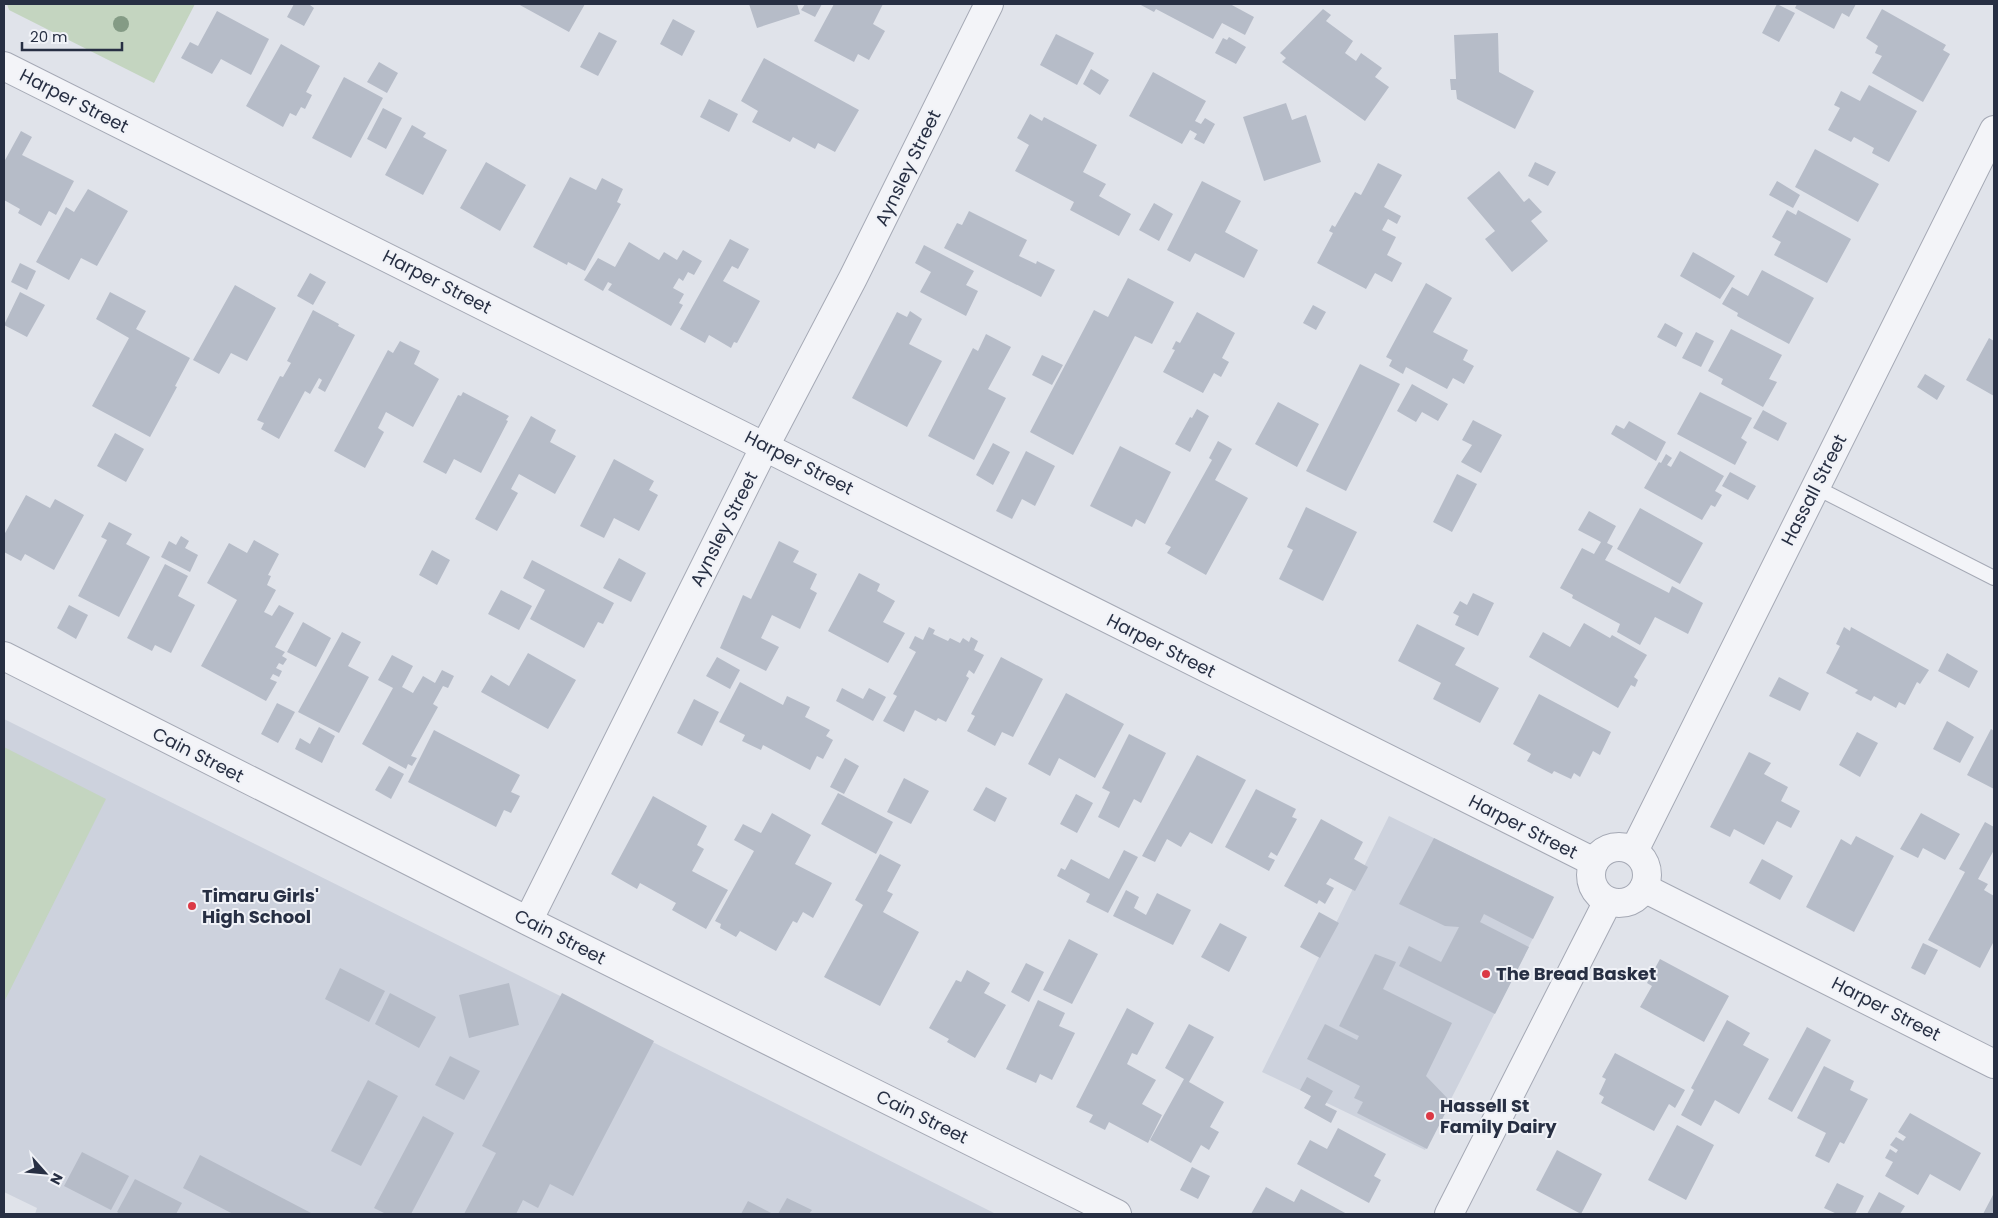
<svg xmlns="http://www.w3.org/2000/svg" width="1998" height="1218" viewBox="0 0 1998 1218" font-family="Poppins,sans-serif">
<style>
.built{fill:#cdd2dd}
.green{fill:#c4d5c0}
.building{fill:#b6bcc8}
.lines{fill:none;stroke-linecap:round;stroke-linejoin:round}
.service-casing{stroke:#a5a9b5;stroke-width:16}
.minor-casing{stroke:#a5a9b5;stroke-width:30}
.tertiary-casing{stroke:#a5a9b5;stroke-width:30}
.service{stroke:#f3f4f8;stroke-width:14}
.minor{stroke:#f3f4f8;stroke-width:28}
.tertiary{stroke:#f3f4f8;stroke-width:28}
.tree{fill:#849b85}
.poi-dot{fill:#db3945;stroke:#f0f2f7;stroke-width:2}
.labels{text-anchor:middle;stroke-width:4;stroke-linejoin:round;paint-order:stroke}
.street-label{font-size:18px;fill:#272f43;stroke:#f0f2f7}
.poi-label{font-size:18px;font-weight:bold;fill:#272f43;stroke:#f0f2f7;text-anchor:start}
</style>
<rect width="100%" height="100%" fill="#e0e3ea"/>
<path class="built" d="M4 719 755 1093 996 1214H35L37 1208 4 1192Z
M1389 816 1554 897 1425 1150 1262 1072Z"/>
<path class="green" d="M7 4H195L154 83 9 10Z
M4 747 106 799 4 1002Z"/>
<path class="building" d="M294 4H311L310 5 314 8 304 26 287 17Z
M518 4H585L569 32Z
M749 4H797L800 14 757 28Z
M805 4H822L815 17 801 10Z
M834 4H883L873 24 885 31 869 60 858 54 854 62 814 41Z
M1139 4H1230L1254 17 1245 35 1222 23 1213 39 1156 9 1154 12Z
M1777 4 1795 13 1779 42 1762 33Z
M1797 4H1856L1849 17 1842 13 1834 29 1795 8Z
M1323 9 1331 15 1326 21 1353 41 1345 53 1356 61 1361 53 1382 68 1375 77 1389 87 1365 121 1282 62 1286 58 1280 53Z
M1882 9 1946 45 1943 50 1950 54 1923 102 1872 73 1882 56 1875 53 1878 46 1866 38Z
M217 11 269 39 251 75 221 59 212 74 181 58 190 42 198 46Z
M673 19 695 31 682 56 660 44Z
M599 32 617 41 598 76 580 67Z
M1498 33 1499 72 1534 91 1515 129 1457 99 1456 90H1451L1450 79H1456L1454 35Z
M1056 34 1094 53 1077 85 1040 65Z
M1229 37 1246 47 1236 64 1215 53 1223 38 1227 40Z
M281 44 320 66 306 92 312 95 305 109 301 107 296 116 290 113 283 127 246 106Z
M764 58 859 110 835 152 818 143 815 149 793 137 790 142 752 122 758 111 741 101Z
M379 62 398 73 387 93 367 82Z
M1091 69 1109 80 1100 95 1083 84Z
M1153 72 1206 101 1195 121 1201 124 1205 118 1215 124 1204 144 1194 139 1197 134 1190 130 1182 144 1129 116Z
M344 77 383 98 351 158 312 138Z
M1869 85 1917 111 1889 162 1872 153 1874 148 1854 137 1851 142 1828 130 1840 108 1834 105 1841 91 1860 101Z
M709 99 738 114 729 132 700 117Z
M1286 103 1292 120 1306 115 1321 162 1264 181 1243 117Z
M383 108 402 118 386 149 367 139Z
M1030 114 1042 121 1044 117 1097 145 1083 172 1106 184 1099 196 1131 214 1119 236 1070 210 1074 202 1015 171 1029 145 1017 138Z
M412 125 426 133 423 137 447 150 423 195 385 175Z
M21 131 32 137 22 155 74 181 56 215 49 211 41 226 18 213 20 209 4 200V162Z
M1815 149 1879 184 1858 222 1795 187Z
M486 162 526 185 500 231 460 208Z
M1535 162 1556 172 1548 186 1528 176Z
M1378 163 1402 175 1384 207 1401 216 1397 224 1388 219 1382 230 1396 237 1387 255 1402 263 1392 282 1375 273 1366 289 1317 263 1333 233 1329 231 1332 225 1335 227 1355 192 1361 195Z
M1499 171 1524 202 1529 198 1542 212 1531 221 1548 241 1512 272 1485 239 1495 231 1467 198Z
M570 177 596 190 602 178 623 189 617 202 621 204 585 271 568 262 567 265 533 247Z
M1202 181 1241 201 1225 232 1258 250 1244 278 1195 253 1190 262 1167 250Z
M1777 181 1800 195 1793 208 1769 195Z
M88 189 128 211 97 266 81 258 69 280 36 262 66 207 74 212Z
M1154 203 1173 214 1159 241 1139 230Z
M1787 210 1796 215 1798 210 1851 239 1827 283 1774 255 1781 242 1772 237Z
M969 211 1027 240 1019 256 1036 264 1037 261 1055 270 1041 297 944 248 957 223 962 225Z
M730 239 749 249 738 269 732 266 723 281 760 301 737 343 734 342 731 348 709 335 705 343 680 329Z
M629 242 659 260 664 252 677 260 683 250 702 261 694 275 688 272 683 281 679 278 673 288 684 294 679 303 683 305 671 326 608 290 612 284 608 282 603 291 584 280 598 258 615 267Z
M924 245 974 271 966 285 978 291 966 316 920 292 931 272 915 263Z
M1693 252 1735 276 1720 299 1680 276Z
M20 263 36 271 27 290 11 282Z
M1762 270 1814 298 1789 344 1737 316 1738 313 1722 304 1732 287 1748 296Z
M310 273 326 282 313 305 297 296Z
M1128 278 1174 302 1152 344 1135 336 1073 455 1030 432 1094 310 1108 317Z
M1426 283 1452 298 1433 332 1468 350 1463 360 1474 366 1464 384 1453 378 1447 389 1406 367 1403 374 1389 366 1392 360 1386 357Z
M235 285 276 308 247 361 231 353 219 374 193 360Z
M20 292 45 305 27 337 4 325Z
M110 292 146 311 136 329 190 358 175 386 177 387 150 437 92 406 129 338 96 319Z
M1313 305 1326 312 1316 330 1303 323Z
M313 310 339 324 338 326 355 335 325 392 318 388 322 380 319 378 310 394 305 391 279 439 261 429 264 423 257 420 280 376 283 377 291 363 287 361Z
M910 311 922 319 909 344 942 361 907 427 852 398 897 312 907 317Z
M1197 312 1235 333 1222 358 1229 362 1221 377 1214 373 1203 393 1163 372 1175 350 1172 349 1176 341 1180 343Z
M1665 323 1683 333 1676 347 1657 337Z
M1731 329 1782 355 1769 379 1777 382 1763 407 1721 384 1723 379 1708 371Z
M1696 332 1714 341 1701 367 1682 358Z
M986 334 1011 347 988 389 1006 398 974 460 928 436 973 348 978 351Z
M1989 338 1994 341V396L1966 380Z
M400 341 420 351 414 364 439 379 413 427 386 412 378 428 384 432 365 468 334 451 388 350 393 353Z
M1042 355 1063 365 1052 385 1032 375Z
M1360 364 1400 384 1346 491 1306 471Z
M1925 374 1945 386 1937 400 1917 387Z
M1412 384 1448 404 1438 421 1422 412 1416 422 1397 411Z
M463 392 509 416 506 420 508 421 481 473 454 459 446 474 423 462 458 395 461 396Z
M1700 392 1752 418 1741 438 1747 442 1735 465 1677 434Z
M1278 402 1319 424 1297 467 1255 444Z
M1197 409 1209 416 1190 452 1175 444 1190 417 1192 418Z
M1763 410 1787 423 1778 441 1753 428Z
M531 416 556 430 550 442 576 456 555 494 519 474 511 489 518 493 497 531 475 519Z
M1473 420 1502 435 1481 473 1461 462 1472 445 1462 440Z
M1629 421 1666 442 1656 461 1611 434 1616 425 1624 429Z
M115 433 144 449 126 482 97 466Z
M1218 441 1232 449 1215 480 1248 498 1206 575 1167 553 1171 547 1165 544 1212 460 1209 458Z
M993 443 1010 452 993 485 976 475Z
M1120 446 1171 472 1145 524 1136 519 1132 527 1090 506Z
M1026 451 1055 466 1035 506 1022 499 1012 519 996 511Z
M1680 451 1724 476 1715 491 1722 495 1715 507 1711 505 1702 520 1644 488 1659 462 1661 463 1666 454 1672 458 1667 465 1671 467Z
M614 459 654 481 649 490 658 495 639 531 614 518 604 538 580 526Z
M1730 472 1756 486 1748 500 1722 486Z
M1457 474 1477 484 1452 532 1433 522Z
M26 495 50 508 55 499 84 515 54 570 25 554 21 561 4 552V535Z
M1306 507 1357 532 1323 601 1279 579 1293 550 1287 547Z
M1640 508 1703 543 1680 584 1617 549Z
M1589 511 1616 526 1607 543 1613 546 1605 560 1669 593 1672 586 1703 603 1688 634 1655 617 1640 645 1617 632 1620 624 1572 598 1573 595 1560 588 1582 548 1594 554 1601 542 1578 530Z
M109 522 132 534 126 544 150 557 119 617 78 596 107 540 101 537Z
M181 536 189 541 185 548 198 555 190 572 161 557 169 541 176 545Z
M254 540 279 554 268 575 271 576 267 585 276 590 264 612 272 616 279 605 294 613 275 647 285 652 282 656 287 659 283 665 279 663 276 668 282 671 279 677 273 674 270 679 277 682 266 701 201 666 237 600 207 583 229 543 247 553Z
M779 541 799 551 793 562 817 574 810 589 817 593 800 629 772 615 761 638 779 647 766 671 720 648 743 595 751 599Z
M432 550 450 560 437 585 419 575Z
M619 558 646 573 631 602 603 588Z
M532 560 614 603 603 624 598 622 584 648 530 619 545 590 523 578Z
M165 564 188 576 178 596 195 605 171 653 155 645 152 651 127 638Z
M859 573 880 584 877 591 895 601 883 622 905 633 888 663 828 631Z
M501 590 532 606 519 630 488 614Z
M1473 593 1494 603 1478 636 1455 625 1459 616 1453 613 1460 601 1467 605Z
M69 605 88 615 76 639 57 628Z
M303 622 331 638 316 667 287 652Z
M1584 623 1610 638 1612 635 1647 655 1634 677 1638 680 1635 687 1631 685 1618 708 1529 657 1543 632 1570 647Z
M1417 624 1465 648 1455 665 1499 688 1480 723 1433 699 1441 683 1398 661Z
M929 627 935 630 933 634 948 641 950 638 960 643 963 638 969 642 971 637 978 641 974 650 984 655 974 674 969 670 966 676 969 678 946 722 938 718 936 721 915 710 904 732 883 721 897 696 893 694 916 652 909 648 915 636 923 640Z
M1844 627 1850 631 1851 627 1929 670 1920 684 1917 682 1905 705 1899 702 1896 708 1874 696 1871 701 1855 693 1858 690 1826 673 1840 646 1836 644Z
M342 632 361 642 348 666 369 677 339 733 298 712Z
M528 653 576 680 548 729 481 692 491 675 509 686Z
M1947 653 1978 671 1969 688 1938 671Z
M392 655 413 666 402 687 413 693 423 676 435 683 442 670 454 676 448 688 443 686 433 704 438 707 411 756 417 758 412 766 408 764 406 769 362 744 393 688 378 680Z
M717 657 740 670 730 689 706 676Z
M1001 657 1043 679 1013 737 1002 732 995 746 967 731 975 716 971 714Z
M1779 677 1809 693 1800 711 1769 696Z
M740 682 783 705 787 696 810 707 805 717 830 730 826 736 833 740 823 759 817 756 810 770 763 745 761 750 742 741 745 735 719 722Z
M842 688 863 699 869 688 886 697 873 721 836 701Z
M1066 693 1124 724 1095 778 1059 758 1050 776 1028 764Z
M1539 694 1611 732 1600 755 1593 751 1580 777 1574 773 1571 779 1554 771 1552 774 1527 761 1531 754 1513 744Z
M694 699 719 712 702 746 677 733Z
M277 703 295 712 278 743 261 734Z
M1947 721 1974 737 1960 763 1933 749Z
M319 727 335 736 322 763 295 749 300 738 310 744Z
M1991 729 1994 731V789L1967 775Z
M434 730 520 775 511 792 520 796 511 813 504 810 496 827 408 782Z
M1857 732 1878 743 1860 777 1839 765Z
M1129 734 1166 753 1141 803 1134 799 1119 828 1098 817 1110 792 1102 788Z
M1749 752 1771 763 1764 774 1788 787 1781 801 1800 811 1791 828 1777 821 1764 845 1734 829 1730 837 1710 827Z
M1197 755 1246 780 1212 844 1190 832 1181 847 1167 839 1155 862 1142 856Z
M845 758 859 766 844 794 830 787Z
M389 766 404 774 391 799 375 790Z
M904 778 929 791 911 824 887 812Z
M986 787 1007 798 995 822 973 810Z
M1256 789 1296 809 1292 817 1297 819 1277 856 1271 852 1268 857 1275 860 1269 871 1225 847Z
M838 793 893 822 876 854 821 824Z
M1076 794 1093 803 1077 833 1060 824Z
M653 796 707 826 697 845 704 849 692 871 728 890 706 929 672 910 676 903 640 883 637 889 611 874Z
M772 813 811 835 795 864 832 883 813 918 803 912 797 923 793 921 776 951 740 931 736 937 720 928 721 924 715 921 754 851 734 840 743 824 761 833Z
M1921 813 1960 834 1945 860 1923 848 1918 858 1900 849Z
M1321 819 1363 842 1354 859 1368 867 1355 891 1330 878 1326 884 1334 888 1325 904 1319 900 1317 904 1284 886Z
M1985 822 1994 827V850L1978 879 1988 884 1984 890 1994 896V941L1980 968 1928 940 1965 872 1959 869Z
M1856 836 1894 856 1854 932 1806 907 1841 839 1851 845Z
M1434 838 1554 897 1533 939 1484 914 1480 922 1529 947 1495 1014 1399 966 1409 946 1441 962 1459 927 1445 926 1399 904Z
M1124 850 1138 857 1108 913 1086 902 1090 894 1057 876 1061 868 1065 870 1071 859 1109 879Z
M880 854 901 865 887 891 893 894 883 912 919 932 880 1006 824 977 863 905 855 900Z
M1762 859 1793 876 1780 900 1749 883Z
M1126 890 1139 897 1134 908 1146 915 1157 893 1191 910 1173 945 1113 916Z
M1319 912 1339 923 1320 958 1300 947Z
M1220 923 1247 937 1229 972 1201 957Z
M1069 939 1098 954 1072 1004 1043 990Z
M1923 943 1938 950 1925 975 1911 968Z
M1375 954 1396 962 1383 989 1452 1023 1426 1076 1451 1102 1427 1149 1357 1113 1363 1102 1354 1098 1360 1086 1307 1059 1325 1024 1357 1040 1359 1036 1339 1026Z
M1660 959 1729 996 1704 1042 1640 1007 1652 986 1647 983Z
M1026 963 1044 972 1029 1002 1011 992Z
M340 968 385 991 369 1022 325 999Z
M967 970 990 983 984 993 1006 1005 975 1058 947 1042 949 1039 929 1028 956 980 961 982Z
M509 983 519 1025 469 1038 459 995Z
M390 993 436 1017 419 1048 375 1024Z
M562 993 654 1041 573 1196 550 1184 538 1208 523 1200 516 1214H464L496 1153 482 1146Z
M1038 1000 1065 1013 1059 1026 1075 1033 1052 1080 1040 1074 1036 1083 1006 1069Z
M1127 1008 1154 1023 1137 1055 1132 1053 1127 1064 1156 1080 1142 1104 1162 1115 1148 1143 1109 1122 1105 1130 1089 1122 1093 1115 1076 1107Z
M1727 1020 1750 1033 1743 1045 1769 1059 1739 1114 1715 1100 1701 1126 1681 1115 1694 1090 1691 1088Z
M1189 1024 1214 1037 1189 1082 1224 1102 1210 1127 1219 1132 1209 1150 1201 1145 1191 1163 1150 1140 1184 1079 1165 1068Z
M1807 1027 1831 1040 1792 1112 1768 1099Z
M1615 1053 1685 1090 1675 1108 1669 1104 1654 1131 1601 1103 1604 1097 1599 1094 1606 1079 1602 1077Z
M450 1056 480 1071 464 1100 435 1085Z
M1824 1066 1854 1081 1850 1090 1868 1099 1844 1144 1840 1142 1829 1163 1815 1156 1826 1133 1797 1118Z
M1307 1077 1333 1091 1325 1105 1337 1111 1331 1123 1304 1108 1311 1096 1300 1090Z
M368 1080 398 1096 361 1166 331 1151Z
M1910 1113 1981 1153 1960 1191 1930 1174 1918 1195 1885 1176 1893 1162 1885 1158 1890 1149 1896 1153 1898 1150 1890 1145 1896 1137 1903 1141 1906 1137 1898 1132Z
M423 1116 454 1133 411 1214H386L374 1208Z
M1677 1125 1714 1145 1686 1200 1648 1180Z
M1338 1128 1386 1154 1374 1176 1381 1180 1369 1203 1297 1164 1310 1140 1327 1149Z
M1557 1150 1602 1174 1581 1214 1536 1190Z
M82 1152 129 1176 111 1210 64 1186Z
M200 1155 313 1214H233L183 1188Z
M1192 1167 1210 1176 1198 1199 1180 1190Z
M135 1179 182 1203 176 1214H120L117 1212Z
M1837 1183 1864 1196 1855 1214H1837L1824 1208Z
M1266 1187 1294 1202 1301 1189 1347 1214H1251Z
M1879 1192 1905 1206 1900 1214H1867Z
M1994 1193V1214H1983Z
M787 1198 812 1210 809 1214H778Z
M748 1201 773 1214H741Z"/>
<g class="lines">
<defs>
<path id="service" d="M1815 487 1994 578"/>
<path id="minor" d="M4 66 1594 862
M4 656 528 921 1117 1214
M1644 888 1994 1064
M528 921 765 446 853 278 989 4"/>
<path id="tertiary" d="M1591 875a28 28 0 1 1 56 0a28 28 0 1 1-56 0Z
M1634 851 1994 130
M1449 1214 1608 901"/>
</defs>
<use href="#service" class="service-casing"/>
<use href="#minor" class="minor-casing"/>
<use href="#tertiary" class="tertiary-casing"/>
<use href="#service" class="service"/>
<use href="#minor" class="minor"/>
<use href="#tertiary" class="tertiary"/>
</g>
<circle class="tree" cx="121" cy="24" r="8"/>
<g class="poi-dot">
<circle cx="192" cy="906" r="5"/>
<circle cx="1486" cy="974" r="5"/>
<circle cx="1430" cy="1116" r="5"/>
</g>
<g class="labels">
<g class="street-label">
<text transform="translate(74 101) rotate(27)" y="6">Harper Street</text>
<text transform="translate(908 168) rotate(-64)" y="6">Aynsley Street</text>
<text transform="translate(437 282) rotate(27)" y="6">Harper Street</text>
<text transform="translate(799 463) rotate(27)" y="6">Harper Street</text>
<text transform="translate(1814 490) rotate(-63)" y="6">Hassall Street</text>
<text transform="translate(724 529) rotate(-63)" y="6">Aynsley Street</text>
<text transform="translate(1161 646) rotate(27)" y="6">Harper Street</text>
<text transform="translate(198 755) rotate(27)" y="6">Cain Street</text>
<text transform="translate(1523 827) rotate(27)" y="6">Harper Street</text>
<text transform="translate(560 937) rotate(27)" y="6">Cain Street</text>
<text transform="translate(1886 1009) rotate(27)" y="6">Harper Street</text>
<text transform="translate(922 1117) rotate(26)" y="6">Cain Street</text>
</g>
<g class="poi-label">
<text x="202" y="902">Timaru Girls'<tspan x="202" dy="21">High School</tspan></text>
<text x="1496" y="980">The Bread Basket</text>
<text x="1440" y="1112">Hassell St<tspan x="1440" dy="21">Family Dairy</tspan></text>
</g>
</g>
<rect width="1998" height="1218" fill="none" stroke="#272f43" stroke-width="10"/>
<g transform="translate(45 1173) rotate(117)" stroke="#f0f2f7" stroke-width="4" paint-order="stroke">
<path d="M0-4L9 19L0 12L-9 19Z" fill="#272f43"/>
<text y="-8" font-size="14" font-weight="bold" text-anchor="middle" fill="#272f43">N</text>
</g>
<path d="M22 42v8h100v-8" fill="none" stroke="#272f43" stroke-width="2.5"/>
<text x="30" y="42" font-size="15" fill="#272f43" stroke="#f0f2f7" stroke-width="4" paint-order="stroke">20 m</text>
</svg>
